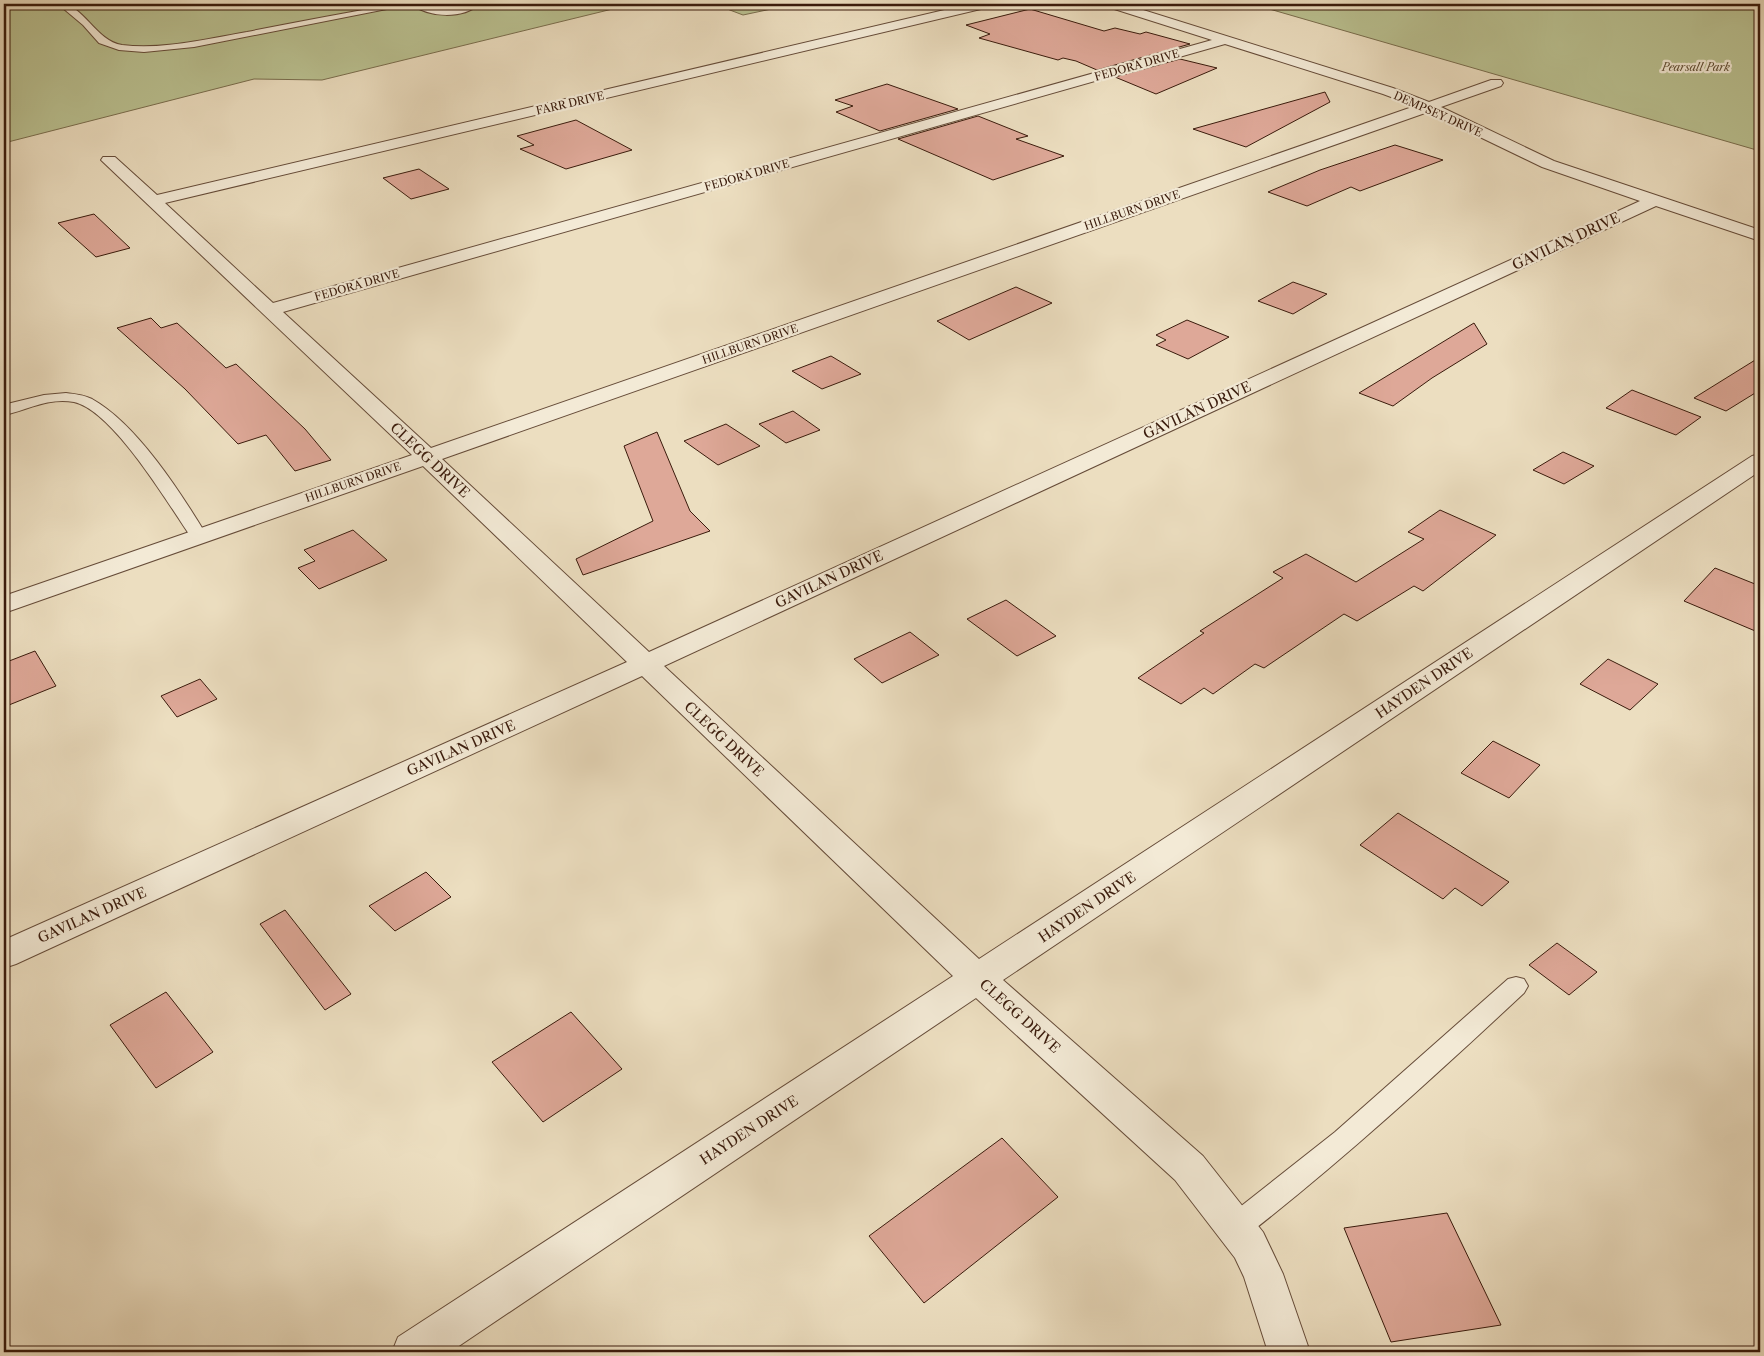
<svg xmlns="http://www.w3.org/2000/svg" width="1764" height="1356" viewBox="0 0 1764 1356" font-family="'Libre Caslon Text',serif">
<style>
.green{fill:#bac191;stroke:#7a6e4e}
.building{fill:#dea898;stroke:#3a1b0c}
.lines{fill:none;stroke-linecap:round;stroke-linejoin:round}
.lane-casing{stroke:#664c39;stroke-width:2}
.street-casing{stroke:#664c39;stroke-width:2}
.lane{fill:#f3ead6;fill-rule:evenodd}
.street{fill:#f3ead6;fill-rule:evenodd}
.labels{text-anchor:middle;stroke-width:4.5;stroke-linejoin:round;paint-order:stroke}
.far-street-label{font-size:11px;fill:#3a1b0c;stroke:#f3ead6}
.far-park-label{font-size:11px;font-style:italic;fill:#604d34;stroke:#f3ead6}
.street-label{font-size:14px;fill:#3a1b0c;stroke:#f3ead6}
</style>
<rect width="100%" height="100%" fill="#ecdec0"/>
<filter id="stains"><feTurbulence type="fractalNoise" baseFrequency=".004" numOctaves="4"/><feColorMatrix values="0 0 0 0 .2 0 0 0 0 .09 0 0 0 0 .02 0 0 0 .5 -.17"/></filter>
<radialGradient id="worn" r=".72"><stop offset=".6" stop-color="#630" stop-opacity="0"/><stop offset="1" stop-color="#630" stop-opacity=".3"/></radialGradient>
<path class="green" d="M4 4H633L322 80 254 79 4 143Z
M714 4H795L743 15Z
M1252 4H1760V151Z"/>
<path class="building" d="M1030 9 1104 31 1115 28 1140 34 1146 32 1190 44 1097 70 1076 61 1063 58 1058 60 979 38 990 34 966 25Z
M1180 59 1217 68 1156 94 1115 77Z
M887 84 958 109 880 131 836 112 853 106 835 100Z
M1325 92 1330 102 1246 147 1193 129Z
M978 116 1028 136 1016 139 1064 156 993 180 898 139Z
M576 120 632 150 566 169 520 149 534 145 517 136Z
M1395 145 1443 160 1360 191 1351 187 1307 206 1268 192 1320 170Z
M419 169 449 189 411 199 383 178Z
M94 214 130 248 96 257 58 223Z
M1293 282 1327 294 1293 314 1258 301Z
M1016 287 1052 303 969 340 937 321Z
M151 318 161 328 177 323 226 368 236 364 305 429 331 460 295 471 266 435 238 444 185 389 117 328Z
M1187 320 1229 337 1188 359 1156 345 1166 340 1156 335Z
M1474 323 1487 344 1432 378 1393 406 1359 393Z
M831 356 861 374 822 389 792 371Z
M1760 357V390L1726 411 1694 398Z
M1632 390 1701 417 1676 435 1606 408Z
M793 411 820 430 786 443 759 424Z
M726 424 760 446 718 465 684 441Z
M657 432 690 511 710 531 583 575 576 559 653 521 624 446Z
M1563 452 1594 466 1564 484 1533 470Z
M1440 510 1496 535 1423 591 1414 586 1357 621 1344 614 1264 668 1255 664 1213 694 1204 688 1181 704 1138 678 1204 633 1200 631 1283 578 1273 572 1306 554 1356 582 1424 539 1408 532Z
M353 530 387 560 319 589 298 568 315 561 304 550Z
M1715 568 1760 586V633L1684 601Z
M1006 600 1056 636 1017 656 967 619Z
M910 632 939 655 882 683 854 659Z
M35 651 56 686 4 707V663Z
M1608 659 1658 684 1630 710 1580 684Z
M200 679 217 699 177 717 161 696Z
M1493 741 1540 765 1509 798 1461 773Z
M1398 813 1509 882 1482 906 1455 888 1443 899 1360 845Z
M426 872 451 897 395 931 369 906Z
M285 910 351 994 325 1010 260 924Z
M1557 943 1597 972 1569 995 1529 965Z
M166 992 213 1052 156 1088 110 1025Z
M571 1012 622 1069 543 1122 492 1062Z
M1002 1138 1058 1197 924 1303 869 1236Z
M1447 1213 1501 1325 1391 1342 1344 1228Z"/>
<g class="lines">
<defs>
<path id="lane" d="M58 4C83 2 95 41 122 45 163 50 206 39 247 32 296 22 346 13 396 4H422L446 9 460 8 470 4H479C464 19 428 18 412 4L194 47 144 52 119 50 99 43 83 25Z
M66 393C75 394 84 395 92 399 137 424 181 493 207 536L205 540H193C170 507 114 411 74 402 49 397 27 410 4 415V406L7 404 44 395Z
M1516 977 1524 979 1528 986 1524 993C1434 1077 1343 1160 1246 1236L1236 1240 1226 1236 1222 1227 1226 1218 1335 1132 1508 979Z"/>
<path id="street" d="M970 4H991L985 8 165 203 273 303 1212 40 1108 7 1106 4H1124L1393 88 1429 102 1491 80H1501L1503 83 1501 86 1441 107 1554 161 1760 230V241L1656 206 664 666 979 959 1752 456 1760 454V471L1003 980 1203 1156 1263 1232 1283 1274 1310 1352H1268L1244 1277 1235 1258 1175 1180 976 998 450 1352H392L398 1337 953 976 642 676 16 964 4 968V940L627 662 423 466 4 613V596L412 455 101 160 103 157H115L157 195ZM1225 44 1383 94 1415 106 431 448 283 312ZM1428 112 1542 167 1640 201 649 652 442 459Z"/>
</defs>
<use href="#lane" class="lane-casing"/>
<use href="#street" class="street-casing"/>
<use href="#lane" class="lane"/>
<use href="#street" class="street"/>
</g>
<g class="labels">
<g class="far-street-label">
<text transform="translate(1137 65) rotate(-16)" y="4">FEDORA DRIVE</text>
<text transform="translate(570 103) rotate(-13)" y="4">FARR DRIVE</text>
<text transform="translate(1438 114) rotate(24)" y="4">DEMPSEY DRIVE</text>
<text transform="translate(747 175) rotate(-16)" y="4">FEDORA DRIVE</text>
<text transform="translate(1132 210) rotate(-19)" y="4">HILLBURN DRIVE</text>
<text transform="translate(357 285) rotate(-16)" y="4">FEDORA DRIVE</text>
<text transform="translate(750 344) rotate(-19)" y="4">HILLBURN DRIVE</text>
<text transform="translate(353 482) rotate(-19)" y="4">HILLBURN DRIVE</text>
</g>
<g class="far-park-label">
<text x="1696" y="71">Pearsall Park</text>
</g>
<g class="street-label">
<text transform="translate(1566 241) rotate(-25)" y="5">GAVILAN DRIVE</text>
<text transform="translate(1197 410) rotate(-25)" y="5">GAVILAN DRIVE</text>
<text transform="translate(430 460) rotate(43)" y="5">CLEGG DRIVE</text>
<text transform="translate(829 579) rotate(-25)" y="5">GAVILAN DRIVE</text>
<text transform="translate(1424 683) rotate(-34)" y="5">HAYDEN DRIVE</text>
<text transform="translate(724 739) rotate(43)" y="5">CLEGG DRIVE</text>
<text transform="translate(461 748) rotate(-24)" y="5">GAVILAN DRIVE</text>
<text transform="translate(1087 907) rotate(-34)" y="5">HAYDEN DRIVE</text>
<text transform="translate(92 915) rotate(-24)" y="5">GAVILAN DRIVE</text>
<text transform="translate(1020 1016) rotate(42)" y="5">CLEGG DRIVE</text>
<text transform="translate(749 1130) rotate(-33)" y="5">HAYDEN DRIVE</text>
</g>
</g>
<rect width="1764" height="1356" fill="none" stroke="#ecdec0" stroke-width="20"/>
<rect x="5" y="5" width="1754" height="1346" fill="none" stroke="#3a1b0c" stroke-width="2.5"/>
<rect x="10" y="10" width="1744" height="1336" fill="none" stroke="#3a1b0c"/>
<rect width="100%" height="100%" filter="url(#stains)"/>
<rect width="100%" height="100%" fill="url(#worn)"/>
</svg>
